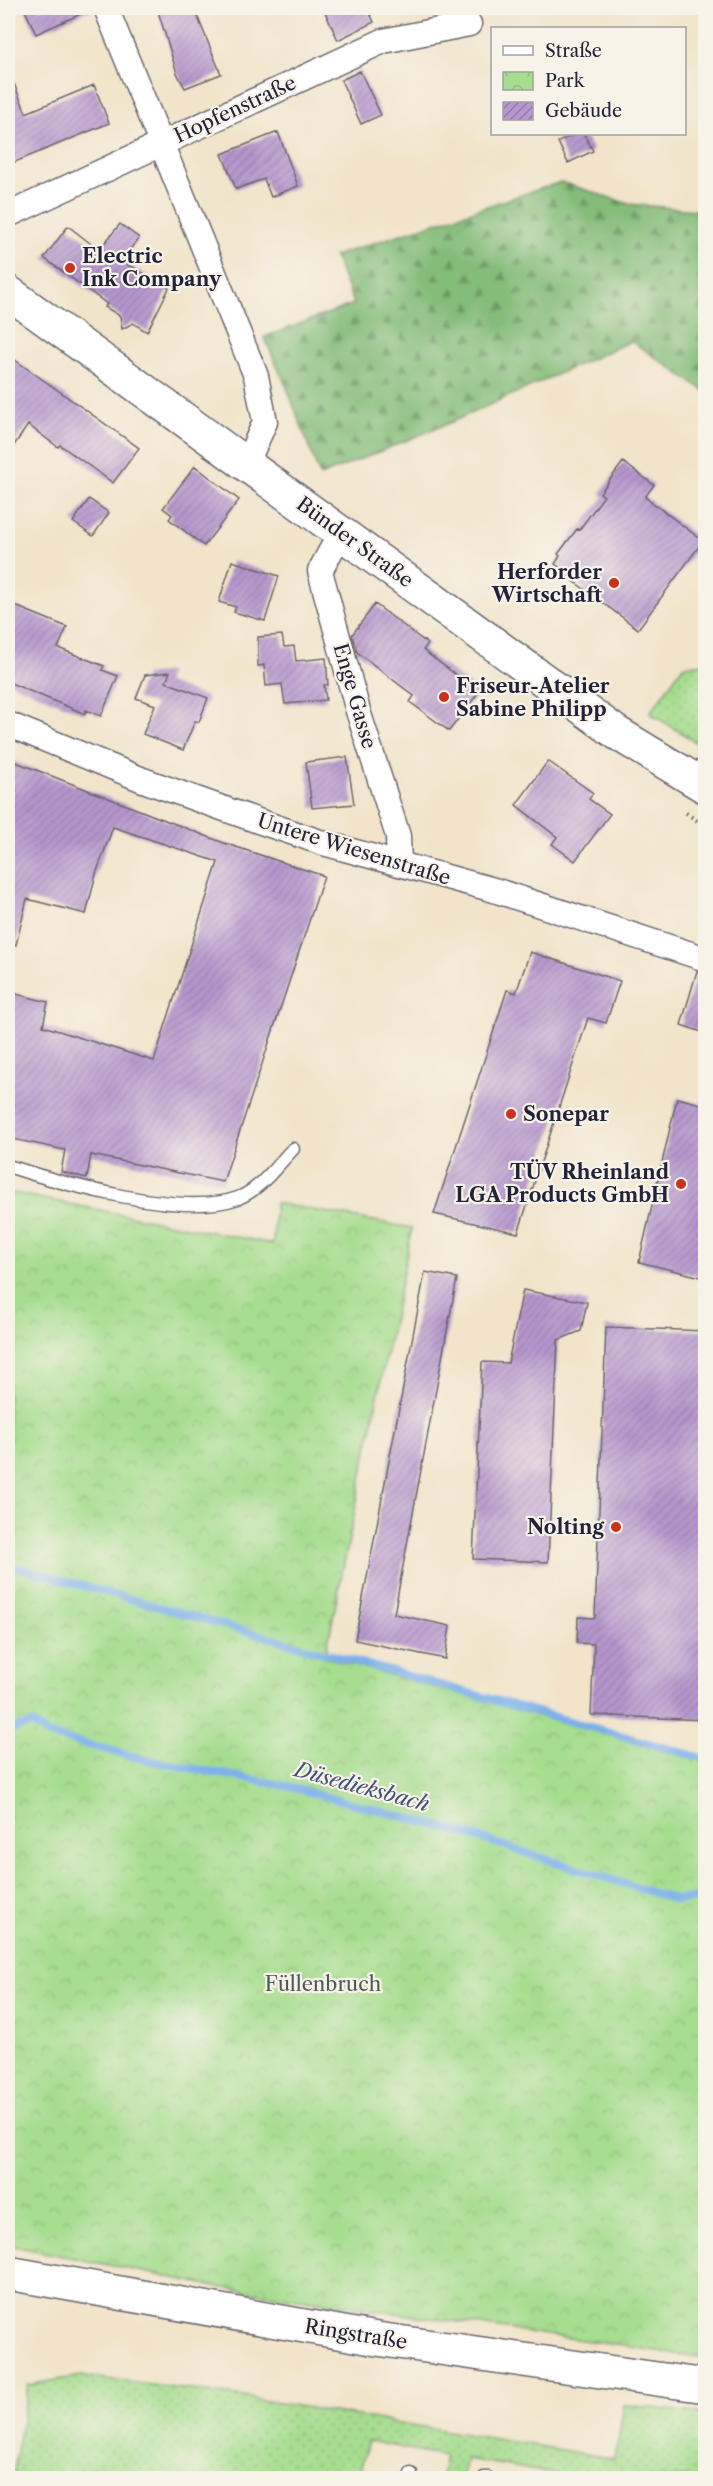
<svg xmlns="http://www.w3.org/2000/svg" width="713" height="2486" viewBox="0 0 713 2486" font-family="'Libre Caslon Text',serif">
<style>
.grass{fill:url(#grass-dots);stroke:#648064;stroke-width:1.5}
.forest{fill:url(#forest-firs);stroke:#536f5a;stroke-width:1.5}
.park{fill:url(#park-crowns);stroke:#648064;stroke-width:1.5}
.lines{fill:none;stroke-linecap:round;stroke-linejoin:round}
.stream{stroke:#7db1ea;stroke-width:8}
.building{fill:url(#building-hatch)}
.lane-casing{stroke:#6a666d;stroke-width:15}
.street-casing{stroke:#6a666d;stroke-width:27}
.secondary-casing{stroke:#6a666d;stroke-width:36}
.highway-casing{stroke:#6a666d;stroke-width:36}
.path{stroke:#6a666d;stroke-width:4;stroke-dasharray:1.5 4.5;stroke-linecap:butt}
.lane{stroke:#fff;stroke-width:12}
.street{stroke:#fff;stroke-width:24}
.secondary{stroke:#fff;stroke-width:33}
.highway{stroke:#fff;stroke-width:33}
.poi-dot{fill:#c8321e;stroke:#f7f3e8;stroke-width:2}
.labels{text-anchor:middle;stroke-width:4.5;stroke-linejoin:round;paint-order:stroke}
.street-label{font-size:20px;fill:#22223b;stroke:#f7f3e8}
.poi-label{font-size:20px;font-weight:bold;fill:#22223b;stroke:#f7f3e8;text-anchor:start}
.park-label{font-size:20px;fill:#4a5a54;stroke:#f7f3e8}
.water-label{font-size:21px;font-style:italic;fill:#425478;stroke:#f7f3e8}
</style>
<defs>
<pattern id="grass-dots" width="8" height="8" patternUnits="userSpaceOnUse" patternTransform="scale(1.5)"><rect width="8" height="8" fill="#a6dd8e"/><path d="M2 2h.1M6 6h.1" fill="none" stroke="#8fbd7b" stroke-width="1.8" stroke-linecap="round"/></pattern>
<pattern id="forest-firs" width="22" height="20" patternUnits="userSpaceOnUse" patternTransform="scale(1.5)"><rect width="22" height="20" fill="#84bc79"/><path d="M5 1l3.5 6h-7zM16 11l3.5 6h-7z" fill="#6c9864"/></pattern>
<pattern id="park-crowns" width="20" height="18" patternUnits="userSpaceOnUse" patternTransform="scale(1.5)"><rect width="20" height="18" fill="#a6dd8e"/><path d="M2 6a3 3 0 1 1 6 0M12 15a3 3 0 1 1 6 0" fill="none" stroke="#8fbd7b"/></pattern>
<pattern id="building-hatch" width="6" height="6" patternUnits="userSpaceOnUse" patternTransform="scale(1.5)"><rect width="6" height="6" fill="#b697ce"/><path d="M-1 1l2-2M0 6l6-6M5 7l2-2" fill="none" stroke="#947ba8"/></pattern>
</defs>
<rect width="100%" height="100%" fill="#f7f3e8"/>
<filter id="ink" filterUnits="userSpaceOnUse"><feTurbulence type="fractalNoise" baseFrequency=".0167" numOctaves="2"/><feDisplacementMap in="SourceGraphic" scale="12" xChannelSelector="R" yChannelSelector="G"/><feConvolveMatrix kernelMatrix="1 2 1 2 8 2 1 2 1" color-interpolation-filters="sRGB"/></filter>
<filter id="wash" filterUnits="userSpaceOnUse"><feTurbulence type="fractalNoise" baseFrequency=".008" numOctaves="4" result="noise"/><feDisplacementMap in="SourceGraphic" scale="24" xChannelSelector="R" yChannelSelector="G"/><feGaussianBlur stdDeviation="1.35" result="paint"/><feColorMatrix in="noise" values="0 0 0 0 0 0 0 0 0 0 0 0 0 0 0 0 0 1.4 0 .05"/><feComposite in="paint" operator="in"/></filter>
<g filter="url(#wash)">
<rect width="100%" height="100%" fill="#f1e4ca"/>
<path class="grass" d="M705 663H706L705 748 650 713 683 666Z
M81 2376 237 2396 615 2459 624 2405 705 2414V2478H578L467 2459 462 2478H440L445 2456 368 2441 358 2478H13L28 2385Z"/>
<path class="forest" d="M561 182 629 204 705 211V391L631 341 454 421 320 476 287 388 264 337 354 304 334 256Z"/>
<path class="park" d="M8 1192 273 1244 275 1203 412 1228 325 1657 705 1762V2358L224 2288 8 2245Z"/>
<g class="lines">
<path class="stream" d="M8 1565 706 1759
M8 1727 11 1729 33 1724 49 1735 147 1760 282 1785 457 1831 676 1900 706 1898"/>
</g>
<g id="blocks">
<path class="building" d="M24 8H92V9L36 34Z
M157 8H194L221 74 185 88 177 73Z
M323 8H367L374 22 338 40Z
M8 69 26 113 94 85 109 123 8 165Z
M360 71 381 115 361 124 341 80Z
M278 132 298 186 271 197 264 179 236 189 222 154Z
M575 134H584L593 151 568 163 558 142Z
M120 224 139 238 121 261 169 288 147 332 133 323 122 329 120 316 105 307 107 304 44 258 68 226 99 250Z
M8 355 139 448 113 483 60 445 58 447 28 425 8 454Z
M623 462 654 485 645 497 703 541 638 629 599 600 590 598 584 589 560 571 562 569 555 564 560 556 558 554 577 529 579 530 604 496 600 493Z
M195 466 239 500 204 546 169 519 172 515 163 508Z
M89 499 109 513 93 536 73 522Z
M232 561 279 576 265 621 234 612 236 607 219 602Z
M8 603 67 627 58 648 104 666 102 670 118 676 101 716 86 710 85 714 8 682Z
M375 604 428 644 423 650 479 692 449 731 410 702 414 696 357 652 352 635Z
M282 635 284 647 294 646 296 661 326 658 328 685H324L326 700 285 704 282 684 266 686 264 665 258 666V637Z
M170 672 166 682 208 698 199 722 195 721 183 750 143 734 155 705 136 698 145 675Z
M347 757 354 804 312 808 306 762Z
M8 759 224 843 324 876 223 1182 91 1155 87 1178 61 1172 65 1150 8 1138V992L48 1002 43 1026 154 1061 218 862 113 827 96 874 86 914 27 899 16 945 8 944Z
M548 761 593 793 589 799 610 814 575 861 552 844 557 837 516 805Z
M530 952 620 981 606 1023 588 1018 518 1233 434 1214 507 990 516 993Z
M697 971 705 973V1033L681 1025Z
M677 1098 705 1105V1278L639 1262Z
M425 1272 457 1278 394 1614 450 1626 445 1659 355 1640Z
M523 1290 587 1302 581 1331 558 1340 548 1562 473 1559 482 1362 508 1363Z
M606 1327 705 1331V1720L591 1715 594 1644 577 1643 578 1617 595 1618Z"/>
</g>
</g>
<g filter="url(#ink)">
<use href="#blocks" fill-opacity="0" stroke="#6a666d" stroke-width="1.5"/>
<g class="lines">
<defs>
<path id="lane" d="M8 1166C63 1184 182 1218 238 1198 260 1190 277 1165 293 1149
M410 2478 411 2474
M484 2478H488"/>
<path id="street" d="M106 8 256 376 265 422 246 465
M8 215 383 41 469 24
M341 532 320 571 358 711 398 836 399 864
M8 724 143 780 264 823 323 843 494 890 706 959"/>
<path id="secondary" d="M8 292 617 733 706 787"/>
<path id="highway" d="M8 2273 377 2339 706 2386"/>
</defs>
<use href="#lane" class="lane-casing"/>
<use href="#street" class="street-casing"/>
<use href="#secondary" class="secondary-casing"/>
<use href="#highway" class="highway-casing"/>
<path class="path" d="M686 813 706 827"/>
<use href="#lane" class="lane"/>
<use href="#street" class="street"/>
<use href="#secondary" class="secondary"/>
<use href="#highway" class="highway"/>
</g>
</g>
<g class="poi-dot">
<circle cx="70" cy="268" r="6"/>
<circle cx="614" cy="583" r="6"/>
<circle cx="444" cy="697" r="6"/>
<circle cx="511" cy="1114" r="6"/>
<circle cx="681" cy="1184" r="6"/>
<circle cx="616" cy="1527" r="6"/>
</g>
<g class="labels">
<g class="street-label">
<text transform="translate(235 109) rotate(-25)" y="7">Hopfenstraße</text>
<text transform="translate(355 542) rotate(36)" y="7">Bünder Straße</text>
<text transform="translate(355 696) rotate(74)" y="7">Enge Gasse</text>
<text transform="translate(354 849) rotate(17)" y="7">Untere Wiesenstraße</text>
<text transform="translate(356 2334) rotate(9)" y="7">Ringstraße</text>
</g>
<g class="poi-label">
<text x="82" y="263">Electric<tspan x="82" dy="23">Ink Company</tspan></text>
<text x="602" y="579" text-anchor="end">Herforder<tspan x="602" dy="23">Wirtschaft</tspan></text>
<text x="456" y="693">Friseur-Atelier<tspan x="456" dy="23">Sabine Philipp</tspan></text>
<text x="523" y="1121">Sonepar</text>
<text x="669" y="1179" text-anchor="end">TÜV Rheinland<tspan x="669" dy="23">LGA Products GmbH</tspan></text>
<text x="604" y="1534" text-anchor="end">Nolting</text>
</g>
<g class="park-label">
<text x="323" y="1991">Füllenbruch</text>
</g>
<g class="water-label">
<text transform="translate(362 1787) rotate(15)" y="7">Düsedieksbach</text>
</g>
</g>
<rect width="713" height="2486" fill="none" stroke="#f7f3e8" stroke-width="30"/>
<rect x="491" y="27" width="195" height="108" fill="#f7f3e8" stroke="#a29fa3" stroke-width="1.5"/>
<rect x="503" y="46" width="30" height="9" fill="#ffffff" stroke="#a29fa3" stroke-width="1.5"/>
<text x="545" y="57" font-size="18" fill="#22223b">Straße</text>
<rect x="503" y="72" width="30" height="18" fill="url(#park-crowns)" stroke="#a29fa3" stroke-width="1.5"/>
<text x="545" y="87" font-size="18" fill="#22223b">Park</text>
<rect x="503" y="102" width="30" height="18" fill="url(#building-hatch)" stroke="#a29fa3" stroke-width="1.5"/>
<text x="545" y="117" font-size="18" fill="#22223b">Gebäude</text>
</svg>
